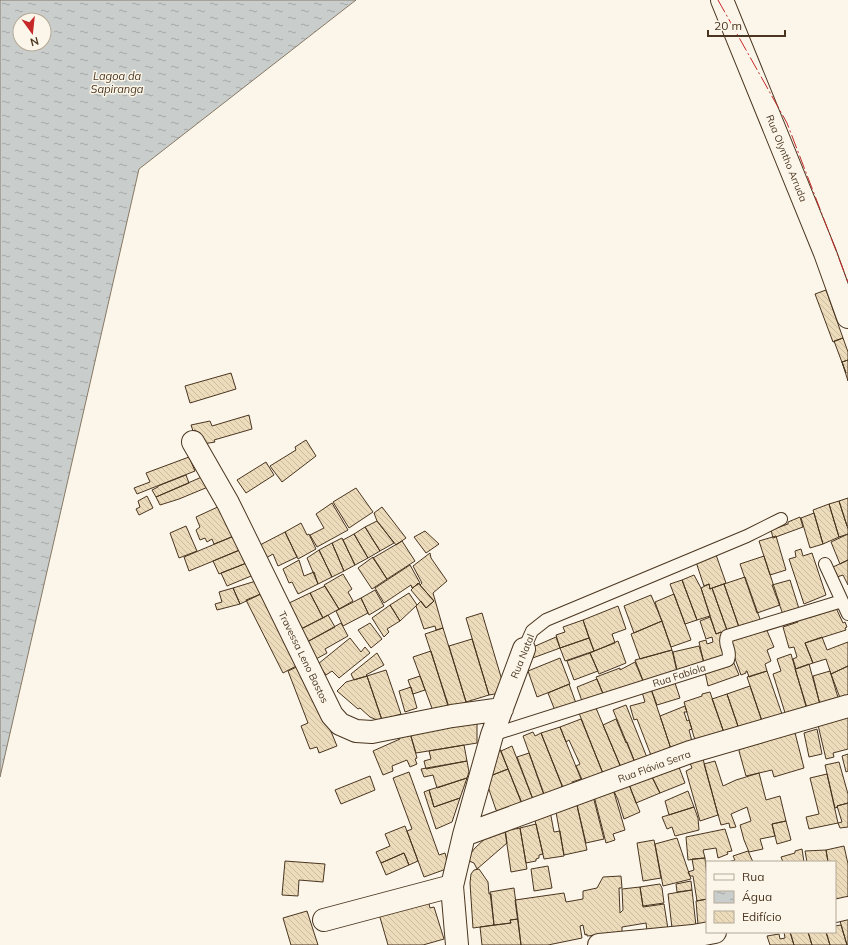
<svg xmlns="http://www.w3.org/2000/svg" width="848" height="945" viewBox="0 0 848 945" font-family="Mulish,sans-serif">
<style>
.water{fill:url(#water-ripples);stroke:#887966;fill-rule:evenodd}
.building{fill:url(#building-back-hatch);stroke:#4a3520}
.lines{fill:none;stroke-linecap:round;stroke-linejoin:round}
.service-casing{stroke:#4a3520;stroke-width:14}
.minor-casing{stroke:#4a3520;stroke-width:24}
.tertiary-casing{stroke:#4a3520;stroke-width:24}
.service{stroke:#fbf6e9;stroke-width:12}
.minor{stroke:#fbf6e9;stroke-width:22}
.tertiary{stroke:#fbf6e9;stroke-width:22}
.power{stroke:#c62828;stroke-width:1;stroke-dasharray:14 3 2 3;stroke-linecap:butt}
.labels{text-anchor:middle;stroke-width:3;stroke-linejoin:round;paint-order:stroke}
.street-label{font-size:10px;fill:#4a3520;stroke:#fbf6e9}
.water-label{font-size:11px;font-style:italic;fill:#4a3520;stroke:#fbf6e9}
</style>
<defs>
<pattern id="water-ripples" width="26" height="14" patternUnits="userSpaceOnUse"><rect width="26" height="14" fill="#c9cecd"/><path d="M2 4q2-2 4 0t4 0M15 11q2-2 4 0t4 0" fill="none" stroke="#a5a8a6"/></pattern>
<pattern id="building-back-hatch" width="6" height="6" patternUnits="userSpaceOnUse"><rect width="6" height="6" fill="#ecdcbc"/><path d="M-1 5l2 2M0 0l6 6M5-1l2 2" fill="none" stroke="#ccbda1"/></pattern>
</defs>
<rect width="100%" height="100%" fill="#fbf6e9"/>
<path class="water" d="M0 0H356L139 169 0 777ZM20 20H44V44H20Z"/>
<path class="building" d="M826 290 843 338 833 342 815 294Z
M843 338 848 352V360L842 362 846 373 834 341Z
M848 360V381L842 362Z
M231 373 236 389 190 403 185 386Z
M249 415 252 429 214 440 215 442 203 444 195 430 193 431 191 425 210 421 212 426Z
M306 440 316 456 282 482 270 466 296 450 295 447Z
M189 457 195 471 137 494 134 488 150 482 146 473Z
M266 462 274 475 246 493 237 480Z
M186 475 189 483 156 497 152 490 158 487V486Z
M204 476 208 487 179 499 160 505 156 497Z
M356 488 373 512 349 528 333 502Z
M147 496 153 508 139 515 136 509 140 507 138 501Z
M848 498V526H847L839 501Z
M839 501 848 529V534L839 537 829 504Z
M332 503 348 530 317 547 310 535 324 528 316 514Z
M829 504 839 537 823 544 813 510Z
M222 505 234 536 214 544 212 539 207 542 205 538 200 540 196 530 200 527 196 517Z
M382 507 406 538 396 545 377 521 374 513Z
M814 513 823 544 810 548 801 518Z
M800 517 803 527 773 538 771 530 788 524V522Z
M377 521 394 543 380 551 365 527Z
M301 523 307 535 309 534 316 549 298 559 285 532Z
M186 526 197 551 179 558 170 533Z
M365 527 380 551 368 558 354 534Z
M425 531 439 544 426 553 414 537Z
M285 532 297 557 278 566 273 554 266 558 260 545Z
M354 534 368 558 355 565 343 540Z
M848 534V560L840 564 831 542Z
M234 536 240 550 189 571 184 557Z
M776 536 786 570 770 575 759 541Z
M342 538 355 565 344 571 332 543Z
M402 541 415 561 387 579 373 558Z
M332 543 344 571 332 577 319 550Z
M244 548 249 562 219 574 213 561Z
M801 549 803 556 812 553 826 595 804 604 789 559 796 557 795 551Z
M319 550 332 577 318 584 307 558Z
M715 552 726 583 710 589 709 584 704 586 695 559Z
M430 553 431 558 447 581 433 593 443 628 436 630 435 626 424 629 416 606 421 601 426 608 434 601 420 585 422 583 413 566Z
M764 556 780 605 757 613 740 564Z
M373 557 387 579 372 589 358 568Z
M299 560 304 576 314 572 318 584 298 594 292 582 289 583 283 569Z
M848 560V585L843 575 837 577 833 567Z
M249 562 256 574 227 586 221 573Z
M410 565 420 583 412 588 411 585 384 603 375 588Z
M343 574 352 589 348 592 353 601 339 609 324 585Z
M694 575 701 588 710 616 697 620 682 580Z
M745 577 761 622 740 630 724 584Z
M682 580 697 620 685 624 670 584Z
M790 580 800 612 784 617 772 585Z
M256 581 263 593 240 604 233 588Z
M418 583 434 601 426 608 411 590Z
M709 584 710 589 712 588 728 633 722 634 721 632 716 634 701 588Z
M724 584 740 630 728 633 712 588Z
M325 586 339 609 323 618 310 593Z
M233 588 240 604 217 610 215 604 222 602 219 592Z
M375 590 384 606 369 615 361 598Z
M263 593 300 664 283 673 246 600Z
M310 593 323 618 301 629 287 604Z
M409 593 417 605 400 621 390 605Z
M674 594 691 640 671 647 655 602Z
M651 595 662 621 634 633 624 606Z
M361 598 368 613 343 626 336 611Z
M390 605 400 621 387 629 389 632 384 637 372 618Z
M618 606 626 629 612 634 615 643 594 651 583 620Z
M836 608 843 623 845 622 847 627 845 628 846 630 805 643 813 663 796 669 793 659 797 657 794 647 789 648 783 627 798 622 797 620 810 615 811 617Z
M482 613 504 687 500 693 489 695 466 618Z
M328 615 335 627 307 642 301 629Z
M710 617 716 634 721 632 722 634 724 658 704 663 699 642 706 640 707 644 713 642 712 637 706 639 700 621Z
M583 620 589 638 560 648 556 635 565 632 563 627Z
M662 621 672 650 640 659 631 634Z
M341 623 348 636 325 649 327 653 316 659 307 642Z
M370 623 382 639 371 648 358 630Z
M765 626 774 647 767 650 771 661 765 664 767 671 749 677 747 671H746V673L741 675 729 642V638Z
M443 628 468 708 451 713 425 634Z
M556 637 560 648 530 659 533 647Z
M822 637 827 650 848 642V666L831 674 826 659 813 663 805 643Z
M350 638 361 652 365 647 370 653 339 678 332 671 326 675 318 664Z
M589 638 594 651 565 661 560 648Z
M472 639 489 695 466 702 449 646Z
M618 641 626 663 599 674 590 653Z
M699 646 704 663 677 670 673 652Z
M672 650 677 672 644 683 635 660Z
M431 651 448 706 433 711 413 657Z
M377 653 384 665 366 675 367 676 354 680 351 674Z
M590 653 598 671 574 680 567 661Z
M791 654 807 710 786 716 773 674 781 671 777 659Z
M560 658 570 684 537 697 528 671Z
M733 661 739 675 708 686 705 672Z
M635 662 643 681 604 696 596 677 620 668V670Z
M303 664 337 746 319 753 317 747 310 749 301 726 308 723 288 671Z
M809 664 821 708 808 711 795 669Z
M848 666V700L842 703 831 674Z
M386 670 401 714 382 720 367 676Z
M767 671 783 717 763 724 747 677Z
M830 671 840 704 821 709 813 676Z
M367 676 382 720H377L370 717 360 708 358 709 337 691 346 682Z
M420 676 425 690 413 694 408 680Z
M597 679 604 696 583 704 577 687Z
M674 680 680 698 657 705 651 689Z
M569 684 577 706 556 713 548 693Z
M750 686 763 724 740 732 727 694Z
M411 687 417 708 405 712 399 691Z
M651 689 672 752 652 758 637 719 634 720 630 706 645 702 642 692Z
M710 692 724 733 697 742 694 737 684 702 702 696V694Z
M727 694 740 732 726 738 712 699Z
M626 705 648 760 636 765 613 710Z
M685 706 687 712H684L687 721 689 720 692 729 689 730 693 745 672 752 660 716Z
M596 708 622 770 604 776 579 713Z
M848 716V749L833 753 834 757 826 759 818 725Z
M581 719 604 776 584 784 576 766 580 764 569 740 566 742 560 727Z
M616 719 626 743 627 742 636 765 622 770 603 725Z
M477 723V743L416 753 410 733Z
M560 727 581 779 572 782 574 787 564 790 541 733Z
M794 729 804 768 774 777 772 770 746 776 739 751 740 749 765 742 762 734Z
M817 729 822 754 809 757 804 733Z
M533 732 535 736 541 733 562 786 558 790 544 794 523 736Z
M410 733 417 758 415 759 417 764 410 767 407 760 392 766 393 771 383 775 373 751 400 739 399 737Z
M464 745 467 761 426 769 424 761 431 759 429 751Z
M512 746 534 802 523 807 501 751Z
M499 747 508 769 485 778Z
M529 753 545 798 534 802 517 757Z
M848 754V771L846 772 842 756Z
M703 759 718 815 700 821 686 771 692 768 690 763Z
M467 761 469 772 467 778 437 788 433 775 424 777 421 769Z
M715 761 723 786 736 780 759 773 766 800 780 796 786 821 772 824 775 836 760 839 763 849 749 852 744 840 740 825 751 821 747 807 731 814 736 827 730 828 729 823 721 825 704 764Z
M677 762 685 783 660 793 650 773Z
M839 762 848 794V803L837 806 838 807 835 808 825 765Z
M508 769 522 803 499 812 496 810 485 778Z
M409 772 439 855 445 853 449 868 424 877 407 831 412 829 393 778Z
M650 773 660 793 636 803 628 782Z
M827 774 838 823 809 829 806 817 819 814 810 778Z
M370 776 375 790 341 804 335 790Z
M467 778 460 798 434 807 429 790Z
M628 782 640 812 624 819 618 800 613 789Z
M613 789 625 830 613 834 615 840 606 843 594 796Z
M429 790 434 807 460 798 452 822 436 829 424 792Z
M688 791 694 807 669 815 665 801Z
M593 796 604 839 586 843 576 801Z
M576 801 587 850 564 855 555 807Z
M848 803V827L840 828 838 823 842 822 837 806Z
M694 807 698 818 699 830 675 836 672 827 667 829 662 817Z
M550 811 554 832 560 831 564 856 544 859 534 816Z
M786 821 791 840 777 844 772 824Z
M536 824 543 854 539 855V858L536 859V861L526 863 520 828Z
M405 826 418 861 409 865 404 853 381 863 376 852 390 846 385 834Z
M505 828 507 843 477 869 474 863 469 861 467 858 475 848 490 834Z
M520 828 527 869 511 872 505 831Z
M725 829 732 851 727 852 728 854 718 858 716 848 703 850 705 858 688 860 686 837Z
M677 838 691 879 663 886 655 844Z
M654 840 661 878 643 881 637 843Z
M844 846 848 864V900L835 902V862H828L826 850Z
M802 849 804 862H783L781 857 795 853V851Z
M826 850 828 862H807L805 851Z
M748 851 753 862H728L735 860 733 856Z
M404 853 409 865 386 875 381 863Z
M705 858 707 878V899L697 901 693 876H690L688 872 694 870 692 859Z
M285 861 325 864 323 882 299 880 298 896 282 895Z
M548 866 552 888 534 891 531 869Z
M479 869 488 882 489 894H491L494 925 473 928 470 883 471 874 474 870Z
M621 876 622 888H619L620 913 623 910 622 889 640 887 643 907 664 904 668 929 647 931 646 923 622 927V933L587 936V934L585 935 583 925 580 926 582 938 548 945H521L515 900 564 893 566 902 583 899V891L597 888 603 877Z
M691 881 692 890 677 892 676 884Z
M660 884 662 888 664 903 643 906 640 887Z
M514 888 518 919 510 920 511 923 494 925 490 892Z
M692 890 696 926 672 928 668 894Z
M707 899V924L698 925 696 901Z
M428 900 430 908 434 907 444 939 423 945H388L379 914Z
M307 911 318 945H291L283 918Z
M518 919 521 945H482L480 927 511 923 510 920Z
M848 919V945H847L840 921Z
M841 925 847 945H830L826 932H835V926Z
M784 932H790L794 945H770L767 936 779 934 780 939 785 938Z
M790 932H808L812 945H794Z
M808 932H826L830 945H812Z"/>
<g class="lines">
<defs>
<path id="service" d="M825 564 848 614
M524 649 532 631 546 620 747 536 781 519
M492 735 728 660C732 649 723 646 727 636L842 601"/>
<path id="minor" d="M193 442 228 503 332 715 340 724 356 731 372 732 452 716 502 709
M464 835 690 752 848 706
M835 911 848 908
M324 920 452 886
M457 945 452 886 464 835 492 735 524 649
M599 945 693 936 715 932"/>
<path id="tertiary" d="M722 0 825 253 848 317"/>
</defs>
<use href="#service" class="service-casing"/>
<use href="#minor" class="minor-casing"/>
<use href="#tertiary" class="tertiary-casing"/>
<use href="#service" class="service"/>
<use href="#minor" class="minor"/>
<use href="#tertiary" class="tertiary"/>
<path class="power" d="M718 0 787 123 848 282"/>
</g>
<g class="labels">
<g class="street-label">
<text transform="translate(787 158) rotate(68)" y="4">Rua Olyntho Arruda</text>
<text transform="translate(522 656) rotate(-68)" y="4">Rua Natal</text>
<text transform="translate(304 657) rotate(64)" y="4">Travessa Leno Bastos</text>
<text transform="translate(679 675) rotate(-18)" y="4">Rua Fabíola</text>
<text transform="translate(654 766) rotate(-20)" y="4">Rua Flávia Serra</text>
</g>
<g class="water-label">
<text x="117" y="80">Lagoa da<tspan x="117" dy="13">Sapiranga</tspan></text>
</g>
</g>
<rect x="706" y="861" width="130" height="72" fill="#fbf6e9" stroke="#b4a999"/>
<rect x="714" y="874" width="20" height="6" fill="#fbf6e9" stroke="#b4a999"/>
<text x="742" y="881" font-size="12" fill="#4a3520">Rua</text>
<rect x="714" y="891" width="20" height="12" fill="url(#water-ripples)" stroke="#b4a999"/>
<text x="742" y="901" font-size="12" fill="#4a3520">Água</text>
<rect x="714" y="911" width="20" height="12" fill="url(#building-back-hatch)" stroke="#b4a999"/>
<text x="742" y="921" font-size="12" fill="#4a3520">Edifício</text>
<g transform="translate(32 32) rotate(165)"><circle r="19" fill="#fbf6e9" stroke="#b4a999"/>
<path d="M0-3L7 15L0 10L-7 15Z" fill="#c62828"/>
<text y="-6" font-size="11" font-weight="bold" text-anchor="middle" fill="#4a3520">N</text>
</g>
<path d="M708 30v6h77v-6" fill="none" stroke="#4a3520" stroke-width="2"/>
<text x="714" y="30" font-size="12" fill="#4a3520" stroke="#fbf6e9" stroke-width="3" paint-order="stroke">20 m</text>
</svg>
